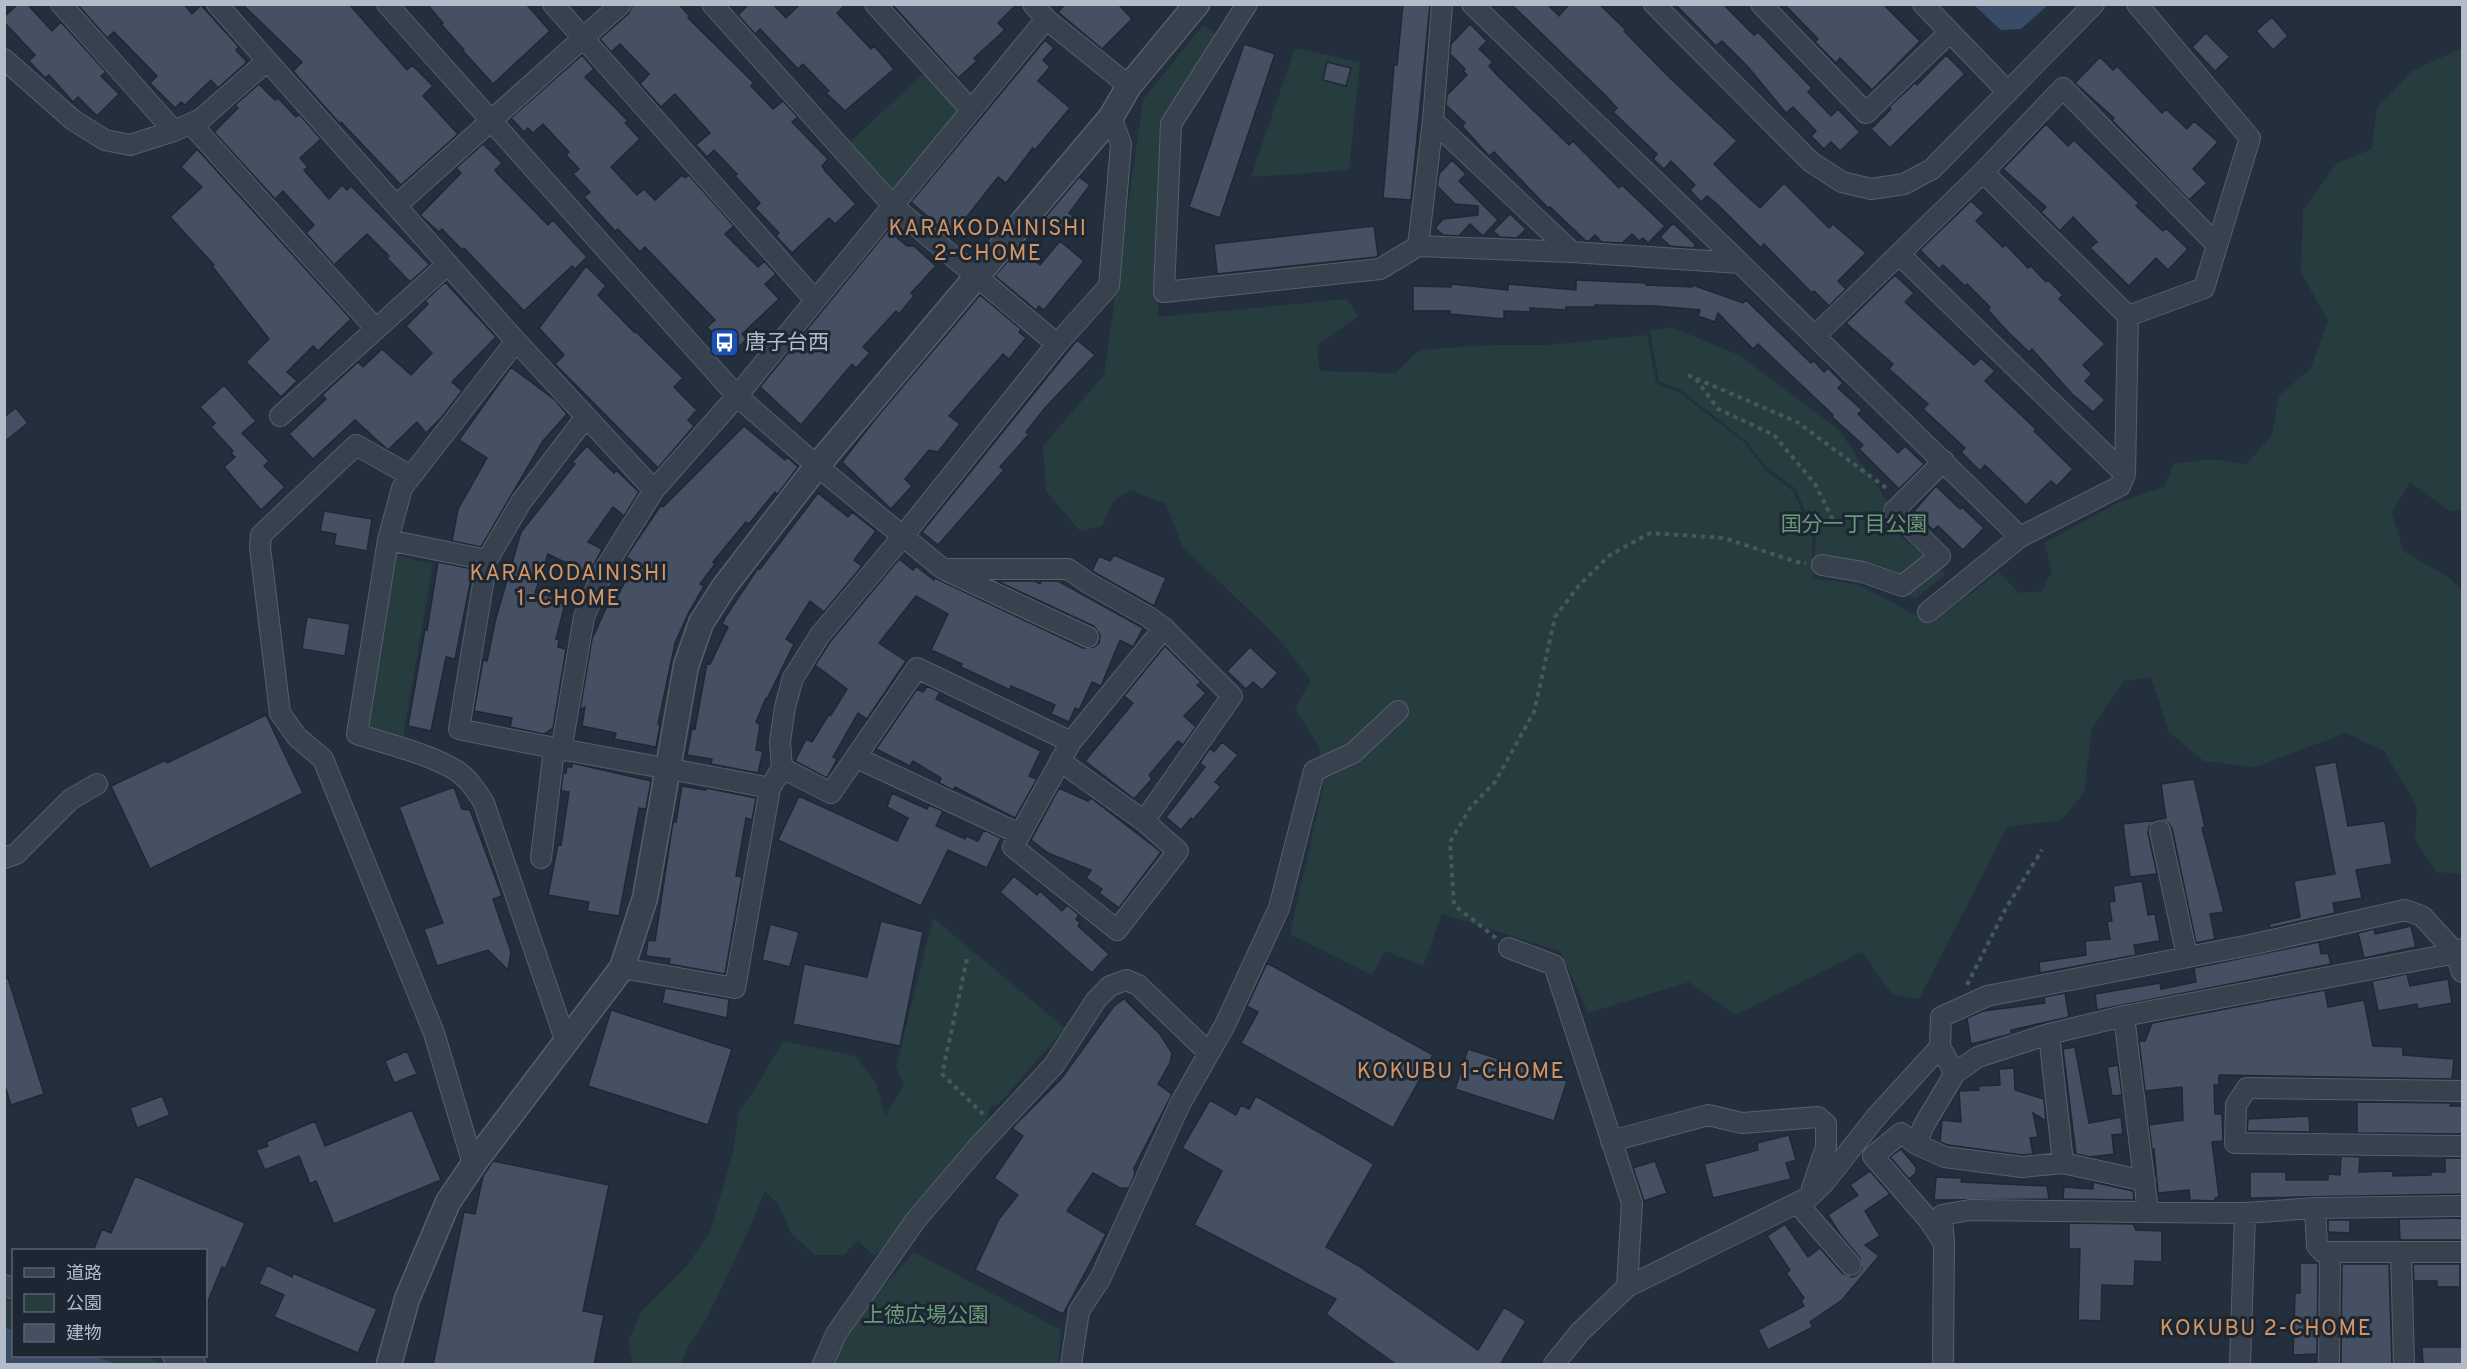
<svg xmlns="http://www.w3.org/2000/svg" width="2467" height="1369" viewBox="0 0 2467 1369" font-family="Overpass,'Noto Sans JP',sans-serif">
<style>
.green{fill:#263c3f}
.water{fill:#394c67}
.building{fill:#455162;stroke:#1f2835;stroke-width:1.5}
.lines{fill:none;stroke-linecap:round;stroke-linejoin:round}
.minor-casing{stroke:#565f6c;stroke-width:22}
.tertiary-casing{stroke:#565f6c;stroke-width:27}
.path{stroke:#44595c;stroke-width:4;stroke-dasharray:4.5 4.5;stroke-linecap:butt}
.minor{stroke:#38414e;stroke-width:20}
.tertiary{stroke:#38414e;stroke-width:24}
.labels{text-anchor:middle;stroke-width:6;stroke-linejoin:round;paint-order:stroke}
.poi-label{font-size:21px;fill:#b4bcc9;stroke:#1d2633;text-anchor:start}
.park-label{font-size:21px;fill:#6b9a76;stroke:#1d2633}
.neighbourhood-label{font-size:22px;letter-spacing:1.5px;fill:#d59563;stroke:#1d2633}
</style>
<rect width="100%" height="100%" fill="#242f3e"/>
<path class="green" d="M1203 25 1218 35 1165 125 1158 317 1347 299 1358 316 1317 346 1320 371 1396 373 1419 350 1491 345H1548L1647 335 1656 384 1680 393 1745 443 1766 471 1793 491 1812 534 1813 578 1859 585 1931 623 1999 572 2019 593 2042 591 2052 571 2044 543 2119 502 2164 487 2174 464 2210 459 2247 464 2272 435 2279 396 2311 368 2328 321 2301 272 2303 210 2337 163 2372 149 2377 108 2412 71 2462 48V510L2449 511 2410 482 2392 512 2403 551 2448 577 2462 590V874L2436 872 2415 839 2417 806 2384 751 2346 733 2255 767 2204 761 2169 732 2151 677 2124 681 2092 728 2084 793 2061 820 2007 827 1919 999 1892 994 1862 952 1736 1015 1689 982 1588 1013 1560 951 1442 914 1423 966 1385 951 1372 975 1290 934 1323 787 1319 747 1295 708 1311 680 1277 637 1183 547 1166 504 1131 490 1114 500 1102 526 1080 531 1046 491 1043 446 1104 375 1143 100Z
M1295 48 1360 62 1349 170 1251 177Z
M925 72 960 114 894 198 847 145Z
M1671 327 1739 355 1839 430 1901 522 1897 533 1946 574 1915 599 1863 567 1814 559 1816 535 1795 488 1766 467 1747 442 1681 390 1659 381 1650 331Z
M395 555 433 564 403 737 366 727Z
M933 918 1065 1028 999 1104 990 1106 983 1133 895 1237 874 1256 858 1240 844 1255H815L791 1233 779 1205 765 1191C748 1234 728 1275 707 1317 698 1335 686 1344 682 1364H633L628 1341 642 1311 686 1267 710 1232 733 1153 739 1111 757 1086 783 1041 855 1056 875 1081 885 1116 904 1085 896 1067Z
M914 1252 1061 1330 1058 1364H832C844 1330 889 1280 914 1252Z
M4 1299 13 1303V1346L5 1343Z
M40 1356H144L166 1364H66Z"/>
<path class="water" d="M1974 5H2048L2021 29 2001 30Z
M5 1328 13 1330 14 1356H93L116 1364H5Z"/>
<path class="building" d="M18 4H27L52 31 61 22 106 72 101 76 119 94 97 116 78 97 73 102 49 75 45 78 29 61 35 55 4 22V17Z
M81 4H184L192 14 201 5 239 47 236 50 247 62 218 88 211 80 185 105 181 102 175 108 150 83 157 76 114 32 107 38 79 6Z
M242 4H349L407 70 412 65 433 86 423 96 458 134 401 185 341 122 340 124 293 71 302 62Z
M427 4H526L550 31 493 84 463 51 464 50 441 24 443 23Z
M633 4H679L690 17 688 18 754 83 751 86 773 109 783 101 798 117 792 122 828 159 822 166 826 172 856 204 835 224 829 218 792 253 776 236 779 233 755 208 760 203 735 176 737 174 714 150 707 157 696 145 710 133 675 94 661 107 640 84 649 74 620 44 611 52 600 39 629 13Z
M749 4H773L786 18 800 4H846L837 13 871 49 874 46 894 69 845 111 826 93 829 91 803 64 798 69 760 29 755 34 738 15Z
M892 4H1017L998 23 1005 30 974 58 977 61 958 78Z
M1065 4H1118L1132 19 1102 49 1058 12Z
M1403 4H1430L1411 200 1383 198 1394 65H1397Z
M1511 4H1547L1559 16 1569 4H1599L1626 30 1624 31 1668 76 1737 141 1714 164 1736 186 1760 208 1784 183 1829 228 1833 224 1866 253 1838 281 1846 289 1829 306 1814 291 1812 293 1764 244 1761 248 1716 203 1707 196 1701 202 1690 190 1695 185 1671 161 1664 169 1653 159 1657 154 1613 112 1617 108 1607 97Z
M1675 4H1723L1754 35 1758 32 1812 88 1808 92 1831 116 1838 109 1860 132 1840 151 1831 142 1824 149 1811 136 1816 131 1793 107 1786 113 1748 67 1722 41 1716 46Z
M1784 4H1883L1920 41 1872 90 1840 58 1836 63 1815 42 1818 39Z
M2272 17 2288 36 2273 50 2256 31Z
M1470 24 1487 41 1479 49 1493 62 1489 66 1497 75 1569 145 1573 141 1619 188 1622 185 1665 226 1648 243 1643 238 1639 241 1632 234 1622 243 1602 242 1595 235 1589 241H1586L1550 207 1548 208 1494 152 1489 156 1462 126 1465 123 1446 105 1447 95 1467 75 1463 71 1465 69 1450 54 1451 44Z
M2206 33 2230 57 2215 71 2192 47Z
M1045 40 1054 48 1043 60 1050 67 1038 81 1070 108 1035 150 1033 148 1006 183 998 177 951 237 911 202Z
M1244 44 1275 54 1220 218 1189 207Z
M582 55 594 69 585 77 628 121 625 123 640 139 611 167 637 195 644 189 655 200 682 175 685 178 689 175 734 226 725 234 758 267 764 261 776 274 765 284 779 299 742 334 747 339 732 353 707 327 715 320 645 247 640 252 618 229 615 231 584 197 590 192 573 174 579 169 566 155 569 152 543 124 533 133 528 128 524 132 511 118Z
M1946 55 1965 74 1890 148 1871 129 1891 109 1889 107 1915 83 1917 85Z
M2100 57 2113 70 2117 66 2162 113 2166 109 2187 129 2194 121 2218 142 2193 169 2207 183 2189 200 2112 120 2114 118 2075 83Z
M1327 62 1351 68 1346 86 1323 80Z
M259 84 275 100 278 98 296 117 299 114 321 139 300 158 308 167 304 170 329 199 342 185 347 190 351 186 428 263 429 265 410 282 387 258 389 256 367 234 334 265 306 233 314 225 283 191 275 199 214 132 238 108 235 105Z
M2046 124 2068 146 2074 140 2139 203 2136 206 2163 231 2166 228 2188 249 2168 270 2156 258 2129 286 2090 248 2097 242 2073 217 2060 231 2041 212 2046 207 2003 169Z
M483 144 502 163 495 170 498 174 548 225 553 220 587 257 575 269 572 266 524 311 464 248 462 250 442 229 439 232 420 215 461 173 456 168Z
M197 149 351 319 318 351 313 346 287 372 297 381 281 397 246 362 269 339 212 266 214 265 170 217 202 187 181 167Z
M1452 160 1466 174 1459 181 1498 220 1483 236 1470 224 1459 236 1443 235 1435 228 1443 219 1478 215V206L1455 204 1437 186 1439 174Z
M1079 177 1090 185 1069 213 1073 216 1059 233 1043 220Z
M1971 201 1984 213 1976 221 2003 247 2005 244 2028 268 2031 266 2046 282 2048 280 2063 295 2059 299 2105 344 2083 365 2092 374 2085 381 2105 400 2093 412 2072 394 2032 349 2029 352 2008 332 1988 310 1990 307 1967 284 1965 286 1943 265 1939 269 1920 250Z
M1510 214 1526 229 1517 238 1500 237 1493 231Z
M1673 223 1696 245 1693 248 1670 246 1660 237Z
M1374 226 1378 256 1376 257 1217 274 1214 244Z
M888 230 907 246H914L936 266 911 293 914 296 899 314 896 311 863 347 870 353 856 368 852 364 801 425 760 387Z
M1060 241 1084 261 1044 310 1039 306 1036 310 995 276 1019 248 1040 265Z
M586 266 606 286 598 295 634 332 635 331 683 378 674 387 697 410 688 420 694 426 658 468 555 364 564 355 539 328Z
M1895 275 1914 293 1905 302 1974 365 1981 358 1995 371 1985 381 2036 429 2034 431 2073 469 2057 486 2051 481 2026 505 1985 465 1980 471 1961 452 1965 448 1923 409 1928 404 1889 369 1893 364 1846 323Z
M1576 280 1646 283V285L1692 287 1687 283 1743 303 1746 300 1811 363 1814 361 1824 372 1828 368 1843 383 1838 388 1862 410 1858 414 1898 453 1905 446 1924 464 1899 489 1859 449 1863 445 1832 417 1833 415 1758 344 1753 349 1718 313 1715 322 1698 316 1700 310 1655 306 1595 305V307H1566V310L1530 308V312L1504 311V319L1450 314V311H1413V286L1451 287V284L1508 290V284L1576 290Z
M445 282 496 337 452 382 462 391 441 418 426 433 417 422 388 450 355 420 313 459 289 434 326 399 322 395 358 362 363 367 382 349 411 375 432 353 406 326 428 304 425 301Z
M980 295 1021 329 1019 332 1026 338 1009 359 1003 354 949 416 960 424 938 452 929 450 905 479 912 486 891 509 842 462 876 418Z
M1077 340 1095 355 1045 408 1026 432 1029 434 1000 467 1004 470 938 545 922 532Z
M511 367 555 400 567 414 543 441 481 547 452 541 458 509 487 458 459 440Z
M224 385 256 421 242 433 269 461 264 466 285 487 261 510 224 467 235 457 231 453 233 451 211 427 215 423 200 407Z
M16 408 28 423 4 442V417Z
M744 426 785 460 787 457 798 467 777 495 775 492 749 524 746 522 713 562 715 564 700 584 704 586 689 612 675 643 658 724 660 725 656 747 614 739 616 733 582 726 585 707 580 710 592 639 608 604 612 605 636 563 626 557 661 505 663 507Z
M587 446 614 473 616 470 639 492 624 516 613 507 588 542 602 549 589 574 548 554 535 593 553 597 552 601 565 604 556 639H559L558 647 566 649 553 728 544 734 510 727 512 718 474 711 483 660 487 661 496 618 521 532 575 464 572 462Z
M1936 486 1960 509 1962 507 1984 528 1963 550 1938 526 1933 530 1914 511Z
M818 493 848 517 852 512 876 531 854 560 862 566 824 612 810 601 786 639 794 644 767 699 766 698 756 722 760 725 756 750 763 751 758 773 711 764 712 759 687 755 692 728 695 729 707 663 710 664 728 627 722 624 726 616 758 568 760 569Z
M324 511 372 519 367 551 334 545 336 534 320 531Z
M1114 555 1166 578 1154 606 1092 571 1099 556 1110 561Z
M899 559 913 570 916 566 934 580 935 578 939 580 1083 648 1094 647 1099 643 1100 635 1094 626 997 581H1035L1040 584 1041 581H1058L1143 628 1133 647 1120 640 1101 686 1092 682 1079 710 1075 708 1069 722 1051 714 1055 705 1011 686 1010 690 961 667 962 664 931 650 948 614 916 596 879 643 906 661 867 719 858 713 833 757 837 759 827 778 795 761 806 739 812 742 829 714 831 715 847 689 815 665 830 642Z
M438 562 473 569 455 659 446 657 431 731 408 726 425 629 427 630Z
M307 617 350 624 345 656 302 649Z
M1165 646 1201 682 1197 685 1206 693 1184 716 1196 727 1183 745 1178 741 1149 775 1152 779 1134 799 1085 761 1133 703 1124 696Z
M1250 647 1278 673 1262 690 1253 682 1246 689 1227 671Z
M927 686 940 692 936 699 1041 751 1029 776 1037 779 1015 818 955 787 953 790 939 783 941 778 913 761 910 766 876 749 917 689 923 692Z
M266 715 303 793 150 869 111 786 166 760 167 763Z
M1222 742 1238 755 1215 782 1221 787 1193 820 1191 818 1181 830 1166 817 1205 767 1200 763 1210 748 1214 752Z
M2336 762 2348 826 2385 821 2392 864 2356 870 2362 898 2333 903 2335 913 2270 928 2269 924 2300 917 2294 881 2335 874 2314 766Z
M572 763 651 781 646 809 639 808 619 916 587 911 589 902 548 895 558 844 561 845 569 792 561 791 563 773H566L567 767H572Z
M2194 779 2205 827 2202 828 2224 912 2210 914 2215 939 2196 943 2172 828 2168 823 2159 819 2166 818 2161 784Z
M682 786 706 790V788L756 798 752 820 746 818 736 876 742 877 725 974 669 964 670 959 646 956 648 940 655 941 673 822H676Z
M454 787 462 809 470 810 502 896 493 899 511 952 508 970 488 950 437 966 424 929 443 923 399 807Z
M1059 788 1088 801 1091 798 1161 852 1119 908 1099 893 1102 889 1086 878 1091 870 1048 853 1031 840Z
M892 793 927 809 929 805 943 811 936 826 965 839 966 836 978 841 984 830 1001 838 987 868 948 850 921 906 778 840 799 796 897 841 908 818 887 807Z
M2157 820 2149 827 2148 833 2157 874 2130 877 2123 824Z
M1014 876 1037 895 1040 891 1062 911 1067 905 1079 915 1076 919 1080 923 1078 926 1109 954 1092 973 1000 892Z
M2142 881 2148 915 2155 914 2160 941 2134 945 2136 955 2040 973 2039 962 2086 955 2085 941 2110 939 2107 922 2112 921 2109 902 2115 901 2113 886Z
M881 921 923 932 900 1046 793 1024 804 964 867 977Z
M770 924 799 932 790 967 762 960Z
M2411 926 2416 947 2364 958 2358 933 2374 929 2375 934Z
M2319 942 2321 954 2328 953 2331 964 2097 1010 2095 994 2160 983 2161 989 2196 982 2194 968Z
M1267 963 1433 1055 1393 1128 1241 1043 1258 1012 1247 1006Z
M2407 974 2410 986 2448 979 2452 1003 2418 1009 2417 1004 2378 1011 2372 981Z
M8 978 44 1094 11 1105 4 1083V979Z
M665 988 729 999 727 1018 662 1003Z
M2325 990 2328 1007 2364 1000 2373 1046 2403 1047V1055L2454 1059 2452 1079 2219 1075V1085H2214L2215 1114H2222L2223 1141 2212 1142 2219 1197 2215 1198V1201L2190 1200 2189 1190 2158 1193 2154 1149H2152L2149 1125 2183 1120 2182 1087 2145 1091 2139 1041H2145L2152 1023Z
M2065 993 2069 1017 2011 1030V1034L1971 1044 1967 1018 1983 1011 2045 1003 2044 997Z
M1124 999 1160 1034 1172 1053 1170 1063 1158 1084 1172 1094 1134 1168 1135 1174 1129 1188H1120L1093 1173 1067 1211 1106 1234 1063 1314 975 1270 999 1219 1018 1195 994 1178 1023 1136 1012 1128 1061 1079 1114 1006Z
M611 1010 732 1049 708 1125 588 1086Z
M2075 1047 2089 1123 2121 1117 2123 1134 2112 1135 2114 1154 2090 1157 2076 1154 2063 1049Z
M1468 1049 1567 1081 1554 1121 1455 1089Z
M407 1051 417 1074 394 1083 385 1061Z
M2118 1065 2122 1095 2112 1096 2107 1067Z
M2014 1068 2015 1090 2044 1099 2046 1121 2033 1113 2038 1137 2030 1138 2033 1154 2022 1155 1948 1145 1940 1142 1942 1120 1961 1122 1959 1091 1979 1090 1978 1086 2000 1085 1999 1069Z
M162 1096 170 1115 137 1128 130 1108Z
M1256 1096 1374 1164 1326 1247 1359 1266 1478 1350 1504 1307 1526 1321 1500 1365H1397L1326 1314 1336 1299 1194 1225 1222 1171 1182 1148 1210 1100 1236 1115 1241 1105 1249 1109Z
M2357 1102 2451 1103 2450 1106H2463V1134L2357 1133Z
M412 1110 441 1180 334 1224 316 1181 310 1184 299 1156 265 1170 256 1150 268 1146 266 1142 315 1121 325 1146Z
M2309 1116 2310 1132 2247 1131 2248 1119Z
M1789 1135 1796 1160 1786 1163 1791 1179 1713 1198 1704 1164 1758 1150 1757 1143Z
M1901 1149 1916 1167V1173L1909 1179 1890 1157Z
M2341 1156 2360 1157 2359 1172 2393 1171V1176L2431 1175V1172H2445V1158H2463V1194L2250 1198V1172H2286V1180H2328V1174L2340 1175Z
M493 1161 609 1185 583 1311 604 1315 594 1365H433L464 1212 475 1214 483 1176Z
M1655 1161 1667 1193 1644 1201 1633 1168Z
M1870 1171 1890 1194 1865 1211 1880 1236 1865 1245 1879 1256 1842 1300 1810 1322 1813 1327 1768 1350 1758 1330 1804 1306 1801 1301 1804 1298 1786 1273 1790 1270 1767 1236 1785 1224 1808 1257 1820 1248 1842 1273 1853 1277 1858 1274 1862 1268 1860 1258 1840 1234 1828 1215 1858 1195 1850 1185Z
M135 1176 245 1223 225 1269 222 1267 206 1306V1251H93L102 1229 111 1233Z
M1936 1177 1962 1178 1961 1182 2047 1186 2049 1199 1934 1200Z
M2093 1182 2133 1191 2134 1200 2063 1199 2064 1187 2093 1189Z
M2463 1218V1240H2400L2399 1219Z
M2328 1220H2350V1233L2328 1232Z
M2069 1223 2133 1224 2136 1230 2162 1231V1262L2135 1261 2134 1286 2102 1285 2101 1321 2078 1320 2080 1249H2069Z
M2300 1263H2318L2317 1354 2293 1355 2295 1293H2300Z
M2342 1264H2389L2392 1365H2341Z
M2413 1264H2460V1287H2437V1281H2414Z
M267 1265 292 1277 293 1273 377 1309 358 1353 274 1317 284 1295 259 1284Z
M2422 1347H2463V1365H2423Z"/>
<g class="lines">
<defs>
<path id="minor" d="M61 4 174 131
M217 4 516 341 654 490
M387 4 737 396 817 466 943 569H1068L1090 584 1147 616 1164 628 1232 696 1144 821 1178 851 1117 930 1013 847 1071 742 1164 628
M553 4 815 300
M712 4 894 207 1057 344
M875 4 970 109
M1033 4 1046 19 1129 86
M1247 4 1171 124 1164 292 1380 269 1418 246 1572 252 1740 263 2020 537
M1472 4 1740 263
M1654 4 1811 162 1842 182 1871 189 1904 184 1932 169 2094 4
M1761 4 1866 113 1950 32
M1923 4 2008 92
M4 59 73 120 105 140 130 145 174 131 201 119 267 61
M1433 121 1572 252
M191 124 376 329
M397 205 621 4
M1418 246 1433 121 1442 4
M1899 254 2125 474
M2128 316 2204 288 2250 138 2137 4
M1816 335 1983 172 2063 88 2217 245
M516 341 402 488 388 540 357 734C389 745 428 753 457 771 469 779 477 792 484 803L566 1042
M280 416 448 264
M585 418 521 502 487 560 459 729C562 751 666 767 770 788
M411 476 356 445 261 535 260 547 280 713 297 737 323 759 434 1033 473 1164
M388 540 487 560
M1822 565 1863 572 1902 586 1940 556 1894 511 1944 461
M947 571 1088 637
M1928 612 2020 537 2120 486 2125 474 2128 316 1983 172
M561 751 584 617 603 572 654 490 737 396 1046 19
M857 758 1020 834
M1060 761 1144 821
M782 768 831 793 917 668 1071 742
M2160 831 2187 956
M4 858 16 854 71 799 97 784
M541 858 554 749
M1509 948 1554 965 1632 1203 1627 1287
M622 968 735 988 770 788 782 768 780 742 785 707 793 678 820 635 903 536 1057 344 1109 286 1121 144 1111 117
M2124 1016 2148 1212
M2049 1034 2063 1163
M1940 1047 1941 1017 1987 996 2250 945 2405 910 2422 916 2456 953 2462 972
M2462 1091 2247 1088 2236 1105 2235 1143 2462 1146
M1611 1141 1708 1115 1742 1123 1818 1117 1826 1124V1147L1812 1188
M1916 1144 1945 1157 2022 1167 2063 1163 2145 1181
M1797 1203 1851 1265
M2315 1208 2317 1246 2323 1252H2462
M1942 1240 1928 1219 1873 1156 1901 1133 1916 1144 1924 1125 1955 1073
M2401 1252 2404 1364
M4 1285 14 1289
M173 1356 195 1364
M823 1364 836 1334 915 1221 977 1148 1054 1065 1096 1000 1110 986 1126 980 1138 985 1209 1053
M1071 1364 1079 1311 1100 1279 1180 1104 1225 1025 1279 908 1314 771 1353 753 1398 711
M1554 1364 1580 1332 1627 1287 1809 1197 1823 1184 1876 1117 1940 1047 1955 1073 1978 1057 2049 1034 2124 1016 2456 953 2462 949
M1943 1364 1944 1242 1942 1215 1970 1210 2245 1213 2315 1208 2462 1206
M2240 1364 2245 1213
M2329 1364 2330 1253"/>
<path id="tertiary" d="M389 1364 407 1299 448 1202 477 1159 622 968 645 898 686 666 701 623 724 587 817 466 1111 117 1129 86 1197 4"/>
</defs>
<use href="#minor" class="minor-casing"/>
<use href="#tertiary" class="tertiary-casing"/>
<path class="path" d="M1688 375 1797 422 1889 490
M1696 379 1718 409 1774 435 1815 484 1833 520
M1496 938 1454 905 1450 842 1470 808 1495 782 1534 712 1555 617 1580 584 1610 555 1650 533 1724 538 1797 562 1806 563
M967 959 942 1074 983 1114
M1967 985 2006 908 2042 850"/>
<use href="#minor" class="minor"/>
<use href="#tertiary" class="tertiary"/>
</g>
<defs>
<symbol id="bus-square" viewBox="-11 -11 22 22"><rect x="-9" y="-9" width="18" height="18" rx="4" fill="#1a4fb4" stroke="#1d2633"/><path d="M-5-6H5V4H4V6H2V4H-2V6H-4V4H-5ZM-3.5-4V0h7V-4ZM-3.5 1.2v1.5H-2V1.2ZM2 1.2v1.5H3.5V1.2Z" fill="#fff"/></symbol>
</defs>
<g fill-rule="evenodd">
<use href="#bus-square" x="708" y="326" width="33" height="33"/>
</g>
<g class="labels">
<g class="poi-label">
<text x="745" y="349">唐子台西</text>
</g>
<g class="park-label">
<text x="1854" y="531">国分一丁目公園</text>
<text x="926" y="1322">上徳広場公園</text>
</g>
<g class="neighbourhood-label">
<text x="988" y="235">KARAKODAINISHI<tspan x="988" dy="25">2-CHOME</tspan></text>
<text x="569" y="580">KARAKODAINISHI<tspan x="569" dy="25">1-CHOME</tspan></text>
<text x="1461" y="1078">KOKUBU 1-CHOME</text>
<text x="2266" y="1335">KOKUBU 2-CHOME</text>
</g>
</g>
<rect width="2467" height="1369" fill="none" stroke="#b4bcc9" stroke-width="12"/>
<rect x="12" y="1249" width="195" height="108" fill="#1d2633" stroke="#59626f" stroke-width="1.5"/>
<rect x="24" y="1268" width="30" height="9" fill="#38414e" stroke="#59626f" stroke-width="1.5"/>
<text x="66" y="1279" font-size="18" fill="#b4bcc9">道路</text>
<rect x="24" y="1294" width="30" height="18" fill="#263c3f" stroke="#59626f" stroke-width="1.5"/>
<text x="66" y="1309" font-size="18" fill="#b4bcc9">公園</text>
<rect x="24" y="1324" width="30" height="18" fill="#455162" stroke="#59626f" stroke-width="1.5"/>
<text x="66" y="1339" font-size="18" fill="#b4bcc9">建物</text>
</svg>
